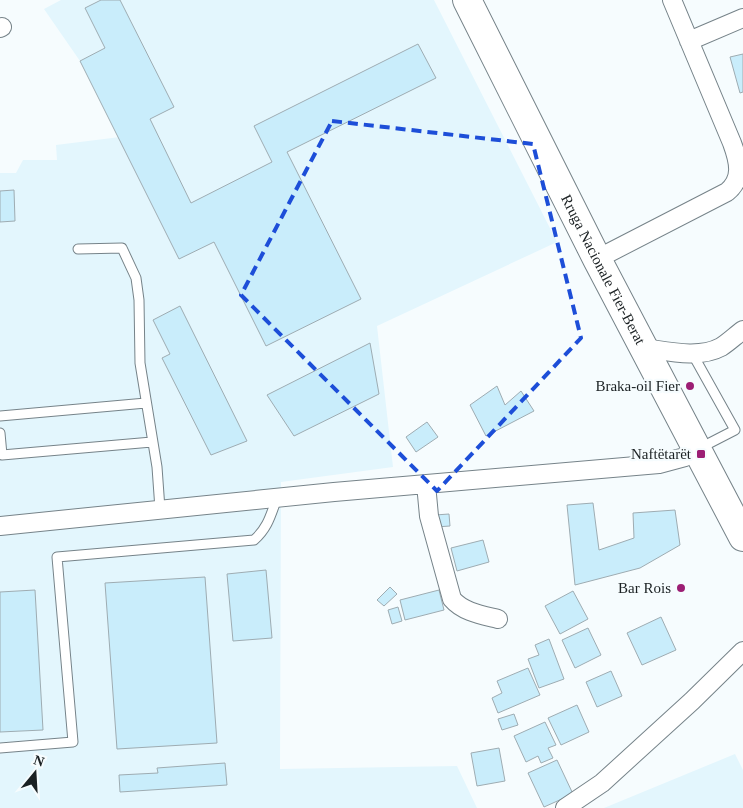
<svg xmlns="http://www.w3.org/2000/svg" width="743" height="808" viewBox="0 0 743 808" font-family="'Times New Roman',serif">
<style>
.built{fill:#e3f6fd}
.building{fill:#c9edfb;stroke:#9eacb2}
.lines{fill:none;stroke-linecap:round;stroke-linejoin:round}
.service-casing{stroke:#768389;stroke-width:11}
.minor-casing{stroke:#768389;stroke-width:20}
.primary-casing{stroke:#768389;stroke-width:30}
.service{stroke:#fff;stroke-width:9}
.minor{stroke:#fff;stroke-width:18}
.primary{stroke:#fff;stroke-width:28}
.marked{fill:none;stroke:#1d4ed8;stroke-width:4;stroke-dasharray:10 6;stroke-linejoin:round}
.poi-dot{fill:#9c1e74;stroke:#f6fcfe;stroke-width:2}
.labels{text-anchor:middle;stroke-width:4.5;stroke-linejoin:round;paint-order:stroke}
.street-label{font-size:15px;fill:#1b2123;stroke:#f6fcfe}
.poi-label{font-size:15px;fill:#1b2123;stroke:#f6fcfe;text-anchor:end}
</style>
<rect width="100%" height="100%" fill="#f6fcfe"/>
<path class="built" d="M61 0H434L557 242 377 326 393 467 281 482 280 769 457 766 477 808H0V173H16L23 160H57L56 145 120 137 80 61 44 9Z
M735 754 743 770V808H604Z"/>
<path class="building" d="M101 0H120L174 107 150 119 191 203 272 162 254 126 418 44 436 78 287 152 361 299 266 346 214 242 179 259 80 61 105 48 85 8Z
M743 54V92L740 93 730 57Z
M14 190 15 221 0 222V191Z
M180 306 247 441 211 455 162 358 170 354 153 320Z
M370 343 379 394 294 436 267 395Z
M497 386 505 405 521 391 534 411 486 436 470 405Z
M427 422 438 437 416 452 406 437Z
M593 503 599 550 634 538 633 513 675 510 680 545 640 568 575 585 567 505Z
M449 514 450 526 436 527 435 515Z
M483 540 489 562 457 571 451 548Z
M266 570 272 638 233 641 227 574Z
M205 577 217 743 117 749 105 583Z
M390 587 397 594 384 606 377 600Z
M35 590 43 730 0 732V592Z
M439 590 444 610 405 620 400 600Z
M573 591 588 619 560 634 545 606Z
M398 607 402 621 392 624 388 610Z
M661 617 676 650 642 665 627 633Z
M588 628 601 655 575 668 562 640Z
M549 639 564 679 539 688 528 659 539 655 535 645Z
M528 668 540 695 498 713 492 698 502 693 497 681Z
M611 671 622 696 597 707 586 682Z
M577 705 589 732 561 745 548 718Z
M514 714 518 725 502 730 498 719Z
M545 722 556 745 548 748 553 758 541 763 538 756 526 762 514 736Z
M499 748 505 781 477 786 471 753Z
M557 760 573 794 544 807 528 773Z
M225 763 227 785 120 792 119 775 158 773 157 768Z"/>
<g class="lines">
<defs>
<path id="service" d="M78 249 122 248 136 278 139 300 140 363 157 467 160 509
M692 353 735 430 700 448
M0 416 146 403
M0 433 2 455 152 442
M0 748 73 742 57 557 254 540C268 528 271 514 277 498"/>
<path id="minor" d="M0 28 2 27
M689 41 743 18
M597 259 727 192C743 179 739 162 732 143L672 0
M644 348C667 351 699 359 721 347 729 342 736 335 743 330
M426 484 429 516 452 599C463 612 482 615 498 619
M0 526 334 492 659 464 685 457 697 449
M565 808 602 783 692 701 743 651"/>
<g id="primary">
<path id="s1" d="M467 0 597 259 743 537"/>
</g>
</defs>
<use href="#service" class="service-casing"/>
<use href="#minor" class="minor-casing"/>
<use href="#primary" class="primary-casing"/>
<use href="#service" class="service"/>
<use href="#minor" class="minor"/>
<use href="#primary" class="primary"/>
</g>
<path class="marked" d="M332 121 533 144 581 338 437 491 241 295Z"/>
<g class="poi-dot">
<circle cx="690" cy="386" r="5"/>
<rect x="696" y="449" width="10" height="10" rx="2.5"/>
<circle cx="681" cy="588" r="5"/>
</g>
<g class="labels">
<g class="street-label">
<text dy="5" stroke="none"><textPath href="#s1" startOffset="302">Rruga Nacionale Fier-Berat</textPath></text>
</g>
<g class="poi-label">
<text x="680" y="391">Braka-oil Fier</text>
<text x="691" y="459">Naftëtarët</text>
<text x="671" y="593">Bar Rois</text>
</g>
</g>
<g transform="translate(35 773) rotate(18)" stroke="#f6fcfe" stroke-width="4" paint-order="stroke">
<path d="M0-4L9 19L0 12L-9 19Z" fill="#1b2123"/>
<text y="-8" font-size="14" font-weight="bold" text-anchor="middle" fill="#1b2123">N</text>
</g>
</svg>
